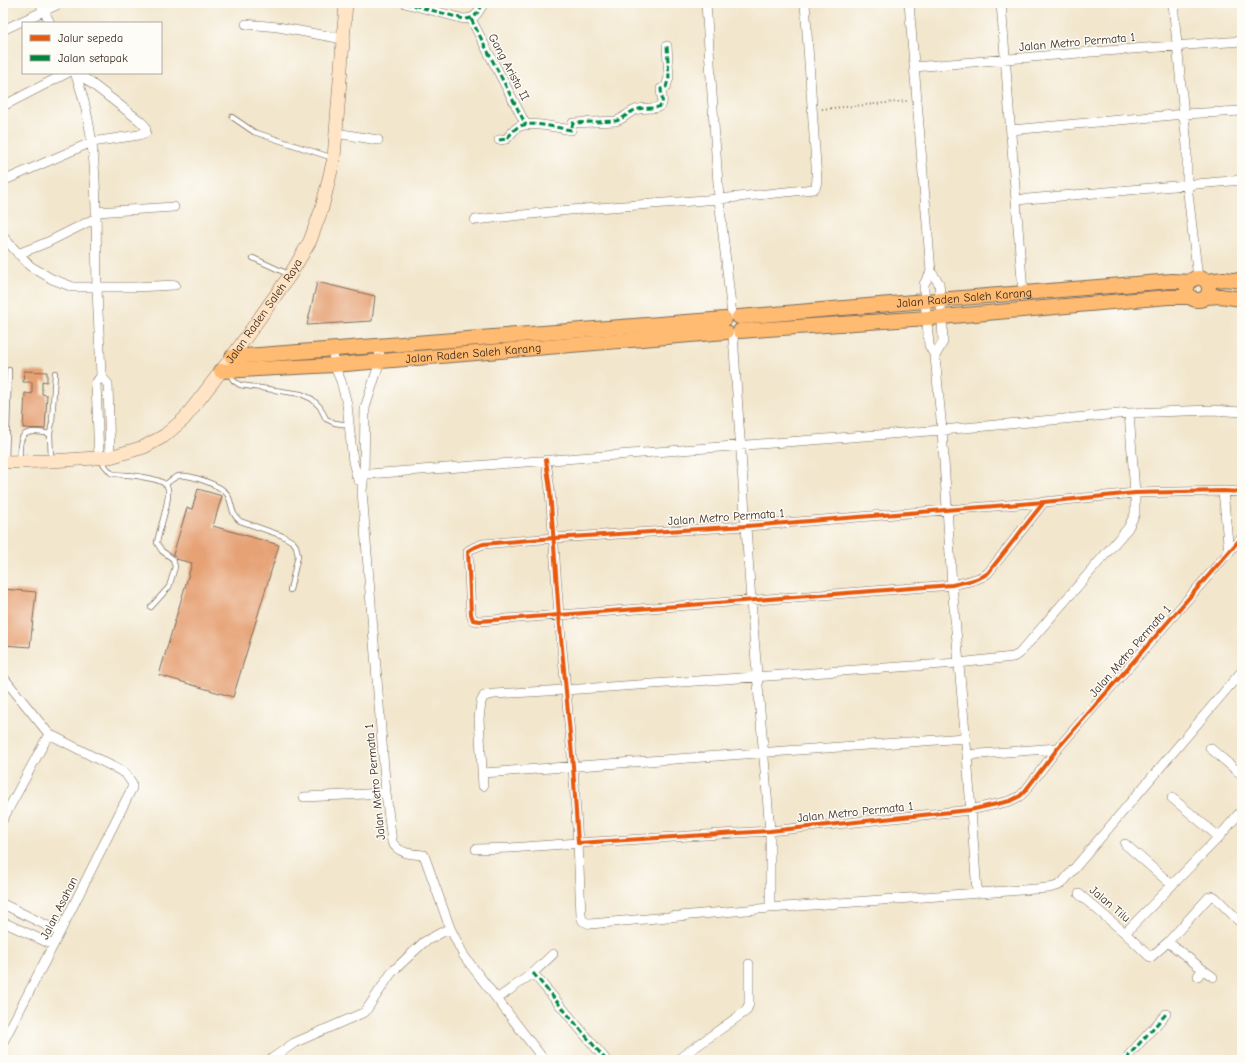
<svg xmlns="http://www.w3.org/2000/svg" width="1245" height="1063" viewBox="0 0 1245 1063" font-family="'Comic Neue',sans-serif">
<style>
.building{fill:#e6a174}
.lines{fill:none;stroke-linecap:round;stroke-linejoin:round}
.service-casing{stroke:#7b6c5b;stroke-width:6}
.minor-casing{stroke:#7b6c5b;stroke-width:10}
.secondary-casing{stroke:#7b6c5b;stroke-width:14}
.primary-casing{stroke:#7b6c5b;stroke-width:16}
.path{stroke:#7b6c5b;stroke-width:2;stroke-dasharray:1 3;stroke-linecap:butt}
.service{stroke:#fff;stroke-width:4.5}
.minor{stroke:#fff;stroke-width:9}
.secondary{stroke:#ffe4c6;stroke-width:13}
.primary{stroke:#ffbb71;stroke-width:14}
.quiet{stroke:#00873e;stroke-width:3;stroke-dasharray:6 3;stroke-linecap:butt}
.cycleway-casing{stroke:#fdfcf7;stroke-width:6}
.cycleway{stroke:#e8590c;stroke-width:4}
.labels{text-anchor:middle;stroke-width:3;stroke-linejoin:round;paint-order:stroke}
.street-label{font-size:12px;fill:#3b2a1e;stroke:#fdfcf7}
</style>
<rect width="100%" height="100%" fill="#fdfcf7"/>
<filter id="ink" filterUnits="userSpaceOnUse"><feTurbulence type="fractalNoise" baseFrequency=".025" numOctaves="2"/><feDisplacementMap in="SourceGraphic" scale="8" xChannelSelector="R" yChannelSelector="G"/><feConvolveMatrix kernelMatrix="1 2 1 2 8 2 1 2 1" color-interpolation-filters="sRGB"/></filter>
<filter id="wash" filterUnits="userSpaceOnUse"><feTurbulence type="fractalNoise" baseFrequency=".012" numOctaves="4" result="noise"/><feDisplacementMap in="SourceGraphic" scale="16" xChannelSelector="R" yChannelSelector="G"/><feGaussianBlur stdDeviation="0.9" result="paint"/><feColorMatrix in="noise" values="0 0 0 0 0 0 0 0 0 0 0 0 0 0 0 0 0 1.4 0 .05"/><feComposite in="paint" operator="in"/></filter>
<g filter="url(#wash)">
<rect width="100%" height="100%" fill="#f2e6cc"/>
<g id="blocks">
<path class="building" d="M317 282 375 296 372 321 307 325Z
M24 371 47 372V382L42 381V394L47 395 45 429 23 428 25 393 32 394V382H23Z
M198 489 222 496 213 526 279 545 233 697 159 675 192 563 172 558 187 508 192 509Z
M3 589 36 592 30 647 3 645Z"/>
</g>
</g>
<g filter="url(#ink)">
<use href="#blocks" fill-opacity="0" stroke="#7b6c5b" stroke-width="1"/>
<g class="lines">
<defs>
<path id="service" d="M232 117 254 132 333 158
M253 258 288 274
M228 372 234 381 240 385 301 394 312 399 320 407 326 419 335 423 349 425
M50 434 52 422 55 373
M20 460C18 434 23 428 50 434L51 460
M100 460 111 473C121 476 132 474 142 477 149 478 161 480 166 485 174 491 158 532 157 543L162 551 173 559 175 567 169 587 151 607
M6 461 9 370
M166 484C170 481 174 477 179 476 189 474 221 485 227 494 233 503 230 514 240 521L283 536 293 542 296 546 298 556 290 590"/>
<path id="minor" d="M40 3 50 23
M405 3 464 19C477 19 477 12 484 3
M706 3 719 199 732 315
M909 3 931 272 924 284V290L929 345 935 356 942 430 952 585 967 755 977 892
M1001 3 1023 293
M1173 3 1187 146V185L1198 278
M471 19 526 125
M246 24 278 27 343 39
M3 30 61 3
M914 67 1091 52 1242 41
M75 73C101 141 95 216 97 287 98 317 100 346 101 376L108 384 110 457
M3 106 67 73
M1011 130 1184 114 1242 111
M336 133 378 140
M499 140 506 139C511 135 514 128 520 126 533 121 558 128 571 130L573 123 616 121C624 119 630 110 639 109 645 107 657 110 661 105 664 102 661 93 661 89L666 87 669 77 667 46
M3 181 92 142 139 135 146 132 145 126 139 120 78 73
M1016 200 1242 180
M96 212 174 207
M475 220 570 210 719 199 814 189 816 186 817 180 805 3
M3 237 30 266 52 279 73 287H135L175 285
M18 254 48 242 96 218
M931 272 939 283 942 317 943 342 935 356
M733 335 751 601 770 831V908
M379 346 380 361 365 408 364 474 362 491 386 793 392 842C399 854 412 854 424 855L450 928 464 956 544 1060
M333 350 334 365 341 381 347 404 353 462 358 480
M99 458 96 383 101 376
M546 460 550 490 559 616 573 766 578 843 770 831 970 810 1010 801 1020 796 1025 791 1058 748 1242 537
M356 475 942 430 1129 413 1212 410 1242 412
M1223 491 1229 553
M1044 502 988 573C978 581 963 582 952 585L480 621 473 620 471 614 468 551 473 548 483 544 554 538 747 526 1044 502 1135 493 1223 491 1242 492
M3 677 49 734 125 773 132 783V788L60 932 3 1042
M1210 748 1242 775
M967 755 1058 748
M483 773 965 738
M483 786 479 719 481 702 484 696 494 694 565 690 958 663 1013 657 1019 654 1128 528 1135 514V493L1129 413
M304 797 386 793
M1172 798 1219 837
M3 819 49 734
M1125 844 1172 885
M476 849 510 848 578 843 581 916 583 921 590 924 770 908 1049 888 1057 886 1062 883 1242 671
M1079 894 1125 933 1149 956 1151 957 1168 942 1209 897 1213 896 1216 898 1242 924
M3 904 60 932
M3 922 53 945
M1125 933 1219 837 1242 810
M1168 942 1201 968V971L1198 976
M1201 968 1213 977
M533 973 606 1060
M497 999 533 973 553 954
M270 1060 294 1043 365 1012 392 972 424 942 450 928
M677 1060 746 1011 749 1004V964
M1128 1060 1129 1055 1166 1014"/>
<g id="secondary">
<path id="s1" d="M3 462 51 461 110 457 144 447 164 436 184 419 232 357 290 275 303 253 310 241 322 208 334 158 346 3"/>
</g>
<g id="primary">
<circle cx="1198" cy="289" r="11"/>
<path d="M1206 281 1224 279 1242 281"/>
<path d="M1206 297 1220 296 1242 299"/>
<path id="s2" d="M739 317 925 301 1172 281 1190 282"/>
<path d="M740 331 942 317 1168 297H1191"/>
<path d="M232 357 725 319"/>
<path id="s3" d="M221 371 334 365 726 332"/>
</g>
</defs>
<use href="#service" class="service-casing"/>
<use href="#minor" class="minor-casing"/>
<use href="#secondary" class="secondary-casing"/>
<use href="#primary" class="primary-casing"/>
<path class="path" d="M822 109 907 101"/>
<use href="#service" class="service"/>
<use href="#minor" class="minor"/>
<use href="#secondary" class="secondary"/>
<use href="#primary" class="primary"/>
<path class="quiet" d="M405 3 464 19C477 19 477 12 484 3
M471 19 526 125
M499 140 506 139C511 135 514 128 520 126 533 121 558 128 571 130L573 123 616 121C624 119 630 110 639 109 645 107 657 110 661 105 664 102 661 93 661 89L666 87 669 77 667 46
M533 973 606 1060
M1128 1060 1129 1055 1166 1014"/>
<defs>
<path id="cycleway" d="M546 460 550 490 559 616 573 766 578 843 770 831 970 810 1010 801 1020 796 1025 791 1058 748 1242 537
M1044 502 988 573C978 581 963 582 952 585L480 621 473 620 471 614 468 551 473 548 483 544 554 538 747 526 1044 502 1135 493 1223 491 1242 492"/>
</defs>
<use href="#cycleway" class="cycleway-casing"/>
<use href="#cycleway" class="cycleway"/>
</g>
</g>
<g class="labels">
<g class="street-label">
<text transform="translate(1077 42) rotate(-5)" y="4">Jalan Metro Permata 1</text>
<text transform="translate(509 67) rotate(62)" y="4">Gang Arista II</text>
<text dy="4" stroke="none"><textPath href="#s2" startOffset="226">Jalan Raden Saleh Karang</textPath></text>
<text dy="4" stroke="none"><textPath href="#s1" startOffset="326">Jalan Raden Saleh Raya</textPath></text>
<text dy="4" stroke="none"><textPath href="#s3" startOffset="253">Jalan Raden Saleh Karang</textPath></text>
<text transform="translate(726 517) rotate(-4)" y="4">Jalan Metro Permata 1</text>
<text transform="translate(1130 651) rotate(-49)" y="4">Jalan Metro Permata 1</text>
<text transform="translate(375 782) rotate(-96)" y="4">Jalan Metro Permata 1</text>
<text transform="translate(855 812) rotate(-6)" y="4">Jalan Metro Permata 1</text>
<text transform="translate(1110 904) rotate(40)" y="4">Jalan Tilu</text>
<text transform="translate(59 908) rotate(-63)" y="4">Jalan Asahan</text>
</g>
</g>
<rect width="1245" height="1063" fill="none" stroke="#fdfcf7" stroke-width="16"/>
<rect x="22" y="22" width="140" height="52" fill="#fdfcf7" stroke="#afa8a0"/>
<rect x="30" y="35" width="20" height="6" fill="#e8590c" stroke="#afa8a0"/>
<text x="58" y="42" font-size="12" fill="#3b2a1e">Jalur sepeda</text>
<rect x="30" y="55" width="20" height="6" fill="#00873e" stroke="#afa8a0"/>
<text x="58" y="62" font-size="12" fill="#3b2a1e">Jalan setapak</text>
</svg>
